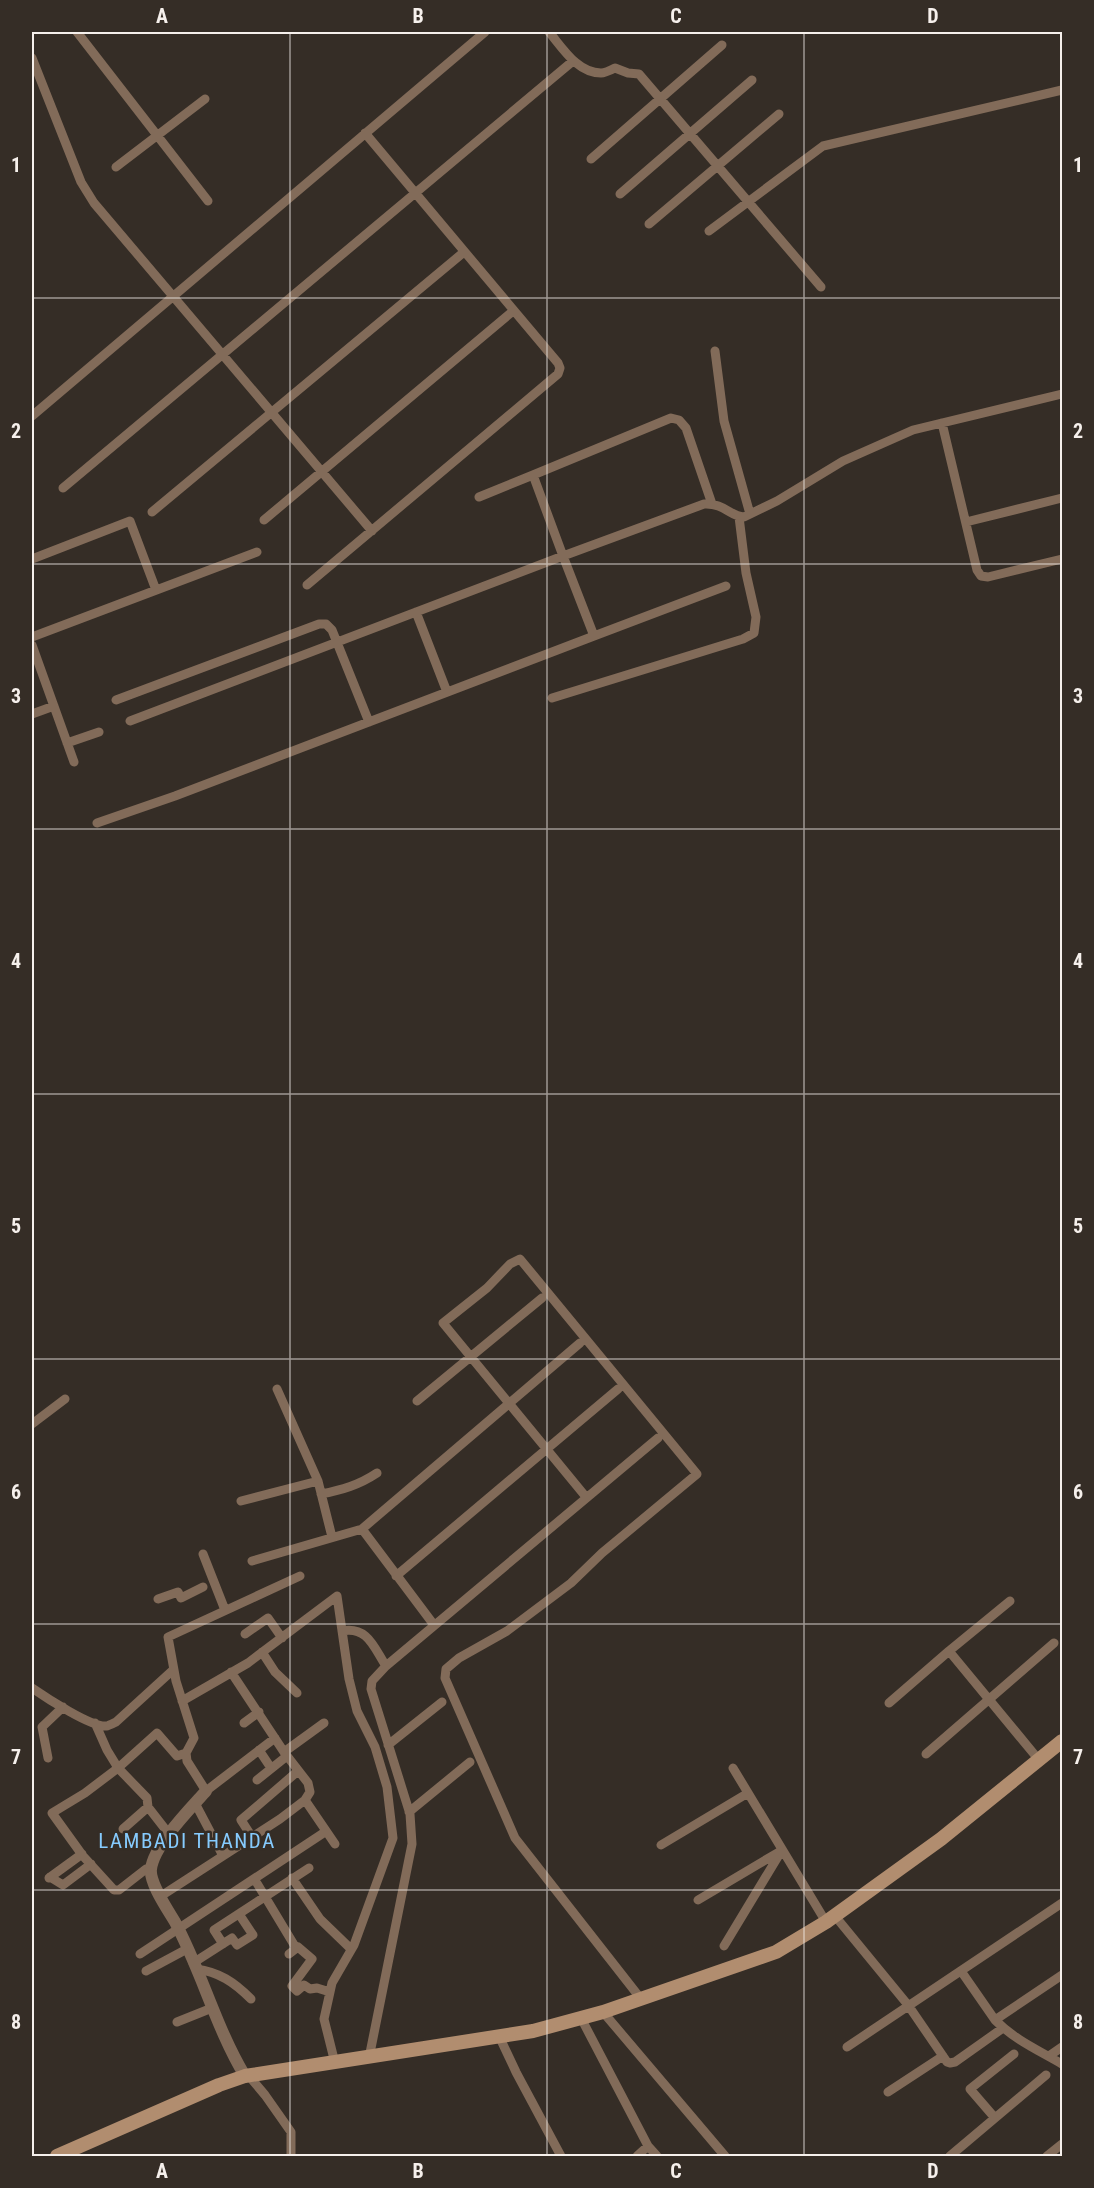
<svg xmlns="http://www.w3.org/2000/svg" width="1094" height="2188" viewBox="0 0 1094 2188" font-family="'Roboto Condensed',sans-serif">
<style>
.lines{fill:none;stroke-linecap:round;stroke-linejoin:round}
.minor{stroke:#826b59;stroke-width:9}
.tertiary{stroke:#826b59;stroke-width:12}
.secondary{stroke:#b18d6f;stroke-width:14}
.grid{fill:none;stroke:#f6f0ec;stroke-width:1.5;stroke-opacity:0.55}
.labels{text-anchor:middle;stroke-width:5;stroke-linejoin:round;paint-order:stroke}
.quarter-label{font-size:21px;letter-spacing:1.5px;fill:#86cbfe;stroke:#352d26}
.neatline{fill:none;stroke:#f6f0ec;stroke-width:2}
.grid-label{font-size:20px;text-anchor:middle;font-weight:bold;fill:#f6f0ec}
</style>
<rect width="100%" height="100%" fill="#352d26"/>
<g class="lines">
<path class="minor" d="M77 32 208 201
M549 32C562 47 577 73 601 73 605 73 611 70 615 68L628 73 639 74 821 287
M32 58 81 182 94 203 372 531
M591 159 722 45
M116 167 205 99
M620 194 752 80
M649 224 779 114
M709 231 823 146 1062 90
M715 351 724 421 750 514
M32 416 485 32
M942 423 977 570 981 576 988 577 1062 559
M63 488 573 61
M479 497 533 475
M152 512 464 252
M264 520 513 311
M966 522 1062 498
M32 559 130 521 156 590
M307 585 558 374 560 368 558 363 365 133
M416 612 447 692
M594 636 726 586
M32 637 257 552
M32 645 74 762
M552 698 743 639 754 633 756 617 746 573 739 517
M116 700 319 624H326L332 630 369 722
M32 714 54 706
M130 721 563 556 533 475 671 418 679 420 686 428 712 504
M67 743 99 732
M97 823 175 796 594 636 563 556 704 504C725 503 729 516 744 517L777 501 843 461 913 430 1062 394
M277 1389 318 1481 332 1537
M417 1401 542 1298
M32 1424 65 1399
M321 1494C342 1490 359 1485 377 1473
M586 1497 443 1323 487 1288 510 1264 520 1259 697 1474 602 1553 571 1583 507 1631 459 1658 446 1669 445 1678 515 1838 641 1999
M241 1501 318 1481
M203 1554 225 1610
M252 1561 362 1529
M396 1576 618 1389
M158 1599 178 1592 181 1598 203 1587
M434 1625 362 1529 580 1343
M342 1631C368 1626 374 1648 386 1666
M245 1634 268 1618 282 1638
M949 1651 1010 1601
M262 1652 275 1672 297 1693
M32 1688C45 1697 92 1728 107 1726 108 1726 114 1723 116 1722L173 1670
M182 1701 248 1663 337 1596 349 1679 357 1711 375 1747 387 1787 393 1838 354 1945 332 1983 324 2019 335 2063
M889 1703 949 1651 1039 1760
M95 1723 107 1750 118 1768 85 1793 52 1813 83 1856 114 1890H119L146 1869 150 1870
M244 1723 259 1712
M275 1738 206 1791 187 1761 186 1753 194 1738 176 1681 168 1637 300 1576
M388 1745 442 1702
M259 1750 271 1768
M284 1752 324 1723
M926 1754 1054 1643
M48 1758 42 1727 63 1707
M733 1768 826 1922
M257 1780 287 1756
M305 1800 335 1844
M195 1803 223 1856
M148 1807 169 1834
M409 1812 470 1762
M123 1829 148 1807 147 1798 118 1768 157 1733 177 1756 186 1753
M252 1837 241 1820 298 1771
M661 1845 748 1793
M50 1877 63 1885 91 1864
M49 1878 82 1854
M292 1878 320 1919 351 1949
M255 1880 296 1948
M161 1896 280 1819 305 1800 310 1792 308 1783 284 1752 231 1672
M698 1900 779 1852
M835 1916 908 2005 947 2062 950 2063 955 2062 1003 2028
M223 1944 214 1930 309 1868
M724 1946 782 1850
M140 1954 325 1832
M289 1954 298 1947 312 1959 292 1986 297 1991 304 1985 310 1989 317 1988 330 1992
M193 1963 232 1938 237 1945 253 1935 239 1914
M196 1969C219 1972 234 1982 251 1999
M146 1971 187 1949
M961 1971 995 2020
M1062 1975 995 2020C1015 2040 1038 2050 1062 2064
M603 2012 725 2156
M581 2018 648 2146 657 2156
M177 2022 212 2008
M499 2036 516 2072 561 2156
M847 2047 1062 1903
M1049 2056 1062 2047
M369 2058 412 1844 410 1814 371 1689 372 1681 386 1666 658 1438
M249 2076 265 2095 291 2132V2156
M888 2092 943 2056
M995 2118 970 2089 1014 2054
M637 2156 648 2146
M950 2156 1046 2075
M1047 2156 1062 2144"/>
<path class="tertiary" d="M206 1791C190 1809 154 1845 151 1869 149 1883 168 1910 175 1922 202 1972 216 2028 245 2076"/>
<path class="secondary" d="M57 2156 219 2085 245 2076 533 2031 603 2012 776 1952 826 1922 941 1839 1062 1741"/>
</g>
<path class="grid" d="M290 32V2156M547 32V2156M804 32V2156M32 298H1062M32 564H1062M32 829H1062M32 1094H1062M32 1359H1062M32 1624H1062M32 1890H1062"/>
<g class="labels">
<g class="quarter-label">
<text x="187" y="1848">LAMBADI THANDA</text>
</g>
</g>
<rect width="1094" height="2188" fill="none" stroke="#352d26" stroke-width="66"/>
<rect x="33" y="33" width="1028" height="2122" class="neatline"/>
<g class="grid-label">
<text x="162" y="23">A</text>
<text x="418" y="23">B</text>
<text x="676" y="23">C</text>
<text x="933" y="23">D</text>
<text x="16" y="172">1</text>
<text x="1078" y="172">1</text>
<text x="16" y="438">2</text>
<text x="1078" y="438">2</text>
<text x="16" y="703">3</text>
<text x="1078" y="703">3</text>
<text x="16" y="968">4</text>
<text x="1078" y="968">4</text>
<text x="16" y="1233">5</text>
<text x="1078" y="1233">5</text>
<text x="16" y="1499">6</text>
<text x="1078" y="1499">6</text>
<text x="16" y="1764">7</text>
<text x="1078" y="1764">7</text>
<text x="16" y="2029">8</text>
<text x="1078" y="2029">8</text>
<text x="162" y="2178">A</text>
<text x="418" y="2178">B</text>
<text x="676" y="2178">C</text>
<text x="933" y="2178">D</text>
</g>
</svg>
